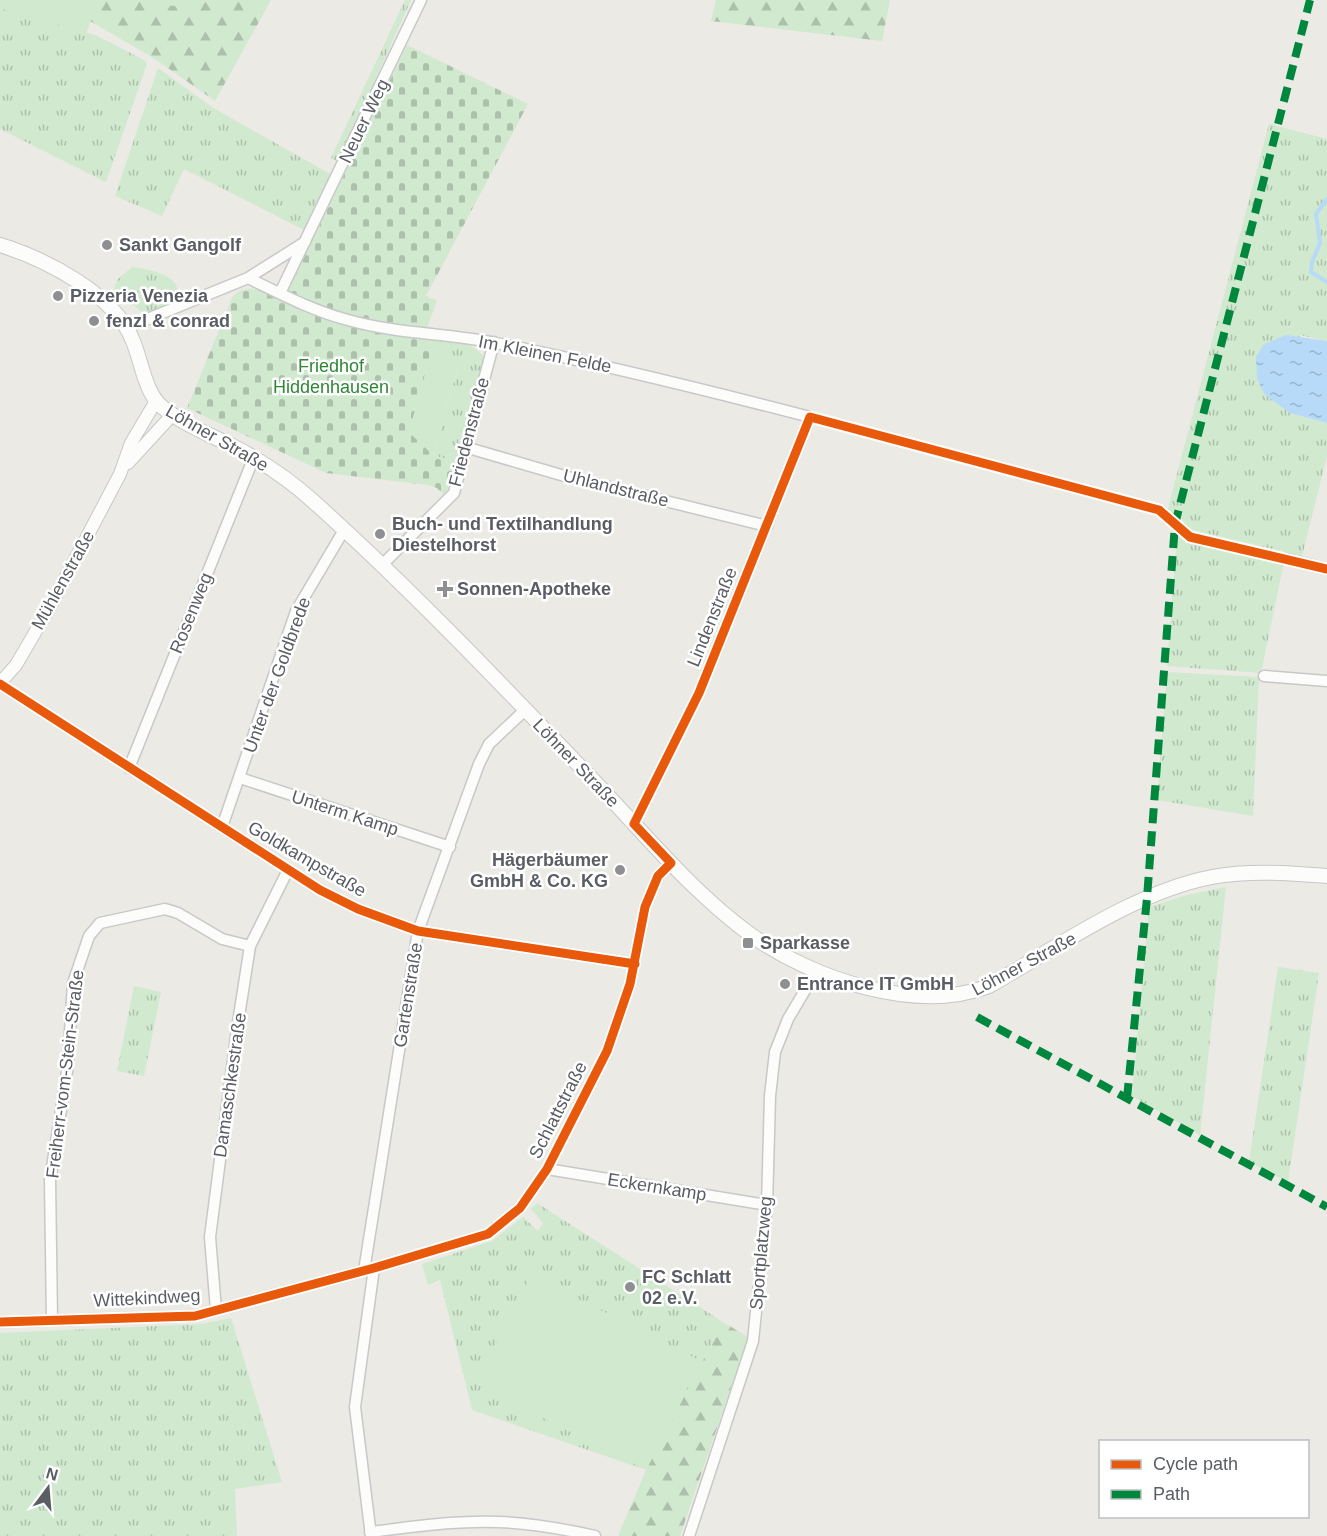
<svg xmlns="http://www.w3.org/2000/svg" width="1327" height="1536" viewBox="0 0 1327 1536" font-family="Helvetica,sans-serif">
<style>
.grass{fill:url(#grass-tufts)}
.forest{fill:url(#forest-firs)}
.cemetery{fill:url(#cemetery-stones)}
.garden{fill:#d1e9cf}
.water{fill:url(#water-ripples)}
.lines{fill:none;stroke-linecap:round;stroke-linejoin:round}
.stream{stroke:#b6daf7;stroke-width:4}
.minor-casing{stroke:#c7c8c7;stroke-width:13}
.tertiary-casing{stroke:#c7c8c7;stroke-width:14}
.secondary-casing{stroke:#c7c8c6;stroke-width:16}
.minor{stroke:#fcfcfb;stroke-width:10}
.tertiary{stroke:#fcfcfb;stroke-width:12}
.secondary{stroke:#fcfcfb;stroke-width:14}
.quiet{stroke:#00873e;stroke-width:8;stroke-dasharray:15 8;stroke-linecap:butt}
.cycleway-casing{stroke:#fff;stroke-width:13}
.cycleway{stroke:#e8590c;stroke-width:9}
.poi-dot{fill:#8d8f91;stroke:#fff;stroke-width:2}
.labels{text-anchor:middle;stroke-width:5;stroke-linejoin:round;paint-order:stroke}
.street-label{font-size:18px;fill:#5a5e64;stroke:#fff}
.poi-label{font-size:18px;font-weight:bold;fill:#5a5e64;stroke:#fff;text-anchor:start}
.park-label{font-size:18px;fill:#2e8735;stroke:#fff}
</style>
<defs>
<pattern id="grass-tufts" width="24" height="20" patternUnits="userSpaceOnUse" patternTransform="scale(1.5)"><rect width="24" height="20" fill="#d1e9cf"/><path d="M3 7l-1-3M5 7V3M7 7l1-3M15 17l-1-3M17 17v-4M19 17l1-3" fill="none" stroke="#adc0ac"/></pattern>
<pattern id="forest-firs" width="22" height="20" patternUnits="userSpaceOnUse" patternTransform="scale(1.5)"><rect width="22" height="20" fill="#d1e9cf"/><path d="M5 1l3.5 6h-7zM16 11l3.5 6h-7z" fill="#adc0ac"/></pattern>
<pattern id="cemetery-stones" width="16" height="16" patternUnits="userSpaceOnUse" patternTransform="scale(1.5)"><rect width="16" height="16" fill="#d1e9cf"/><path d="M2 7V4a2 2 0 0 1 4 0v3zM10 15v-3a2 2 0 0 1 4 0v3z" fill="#adc0ac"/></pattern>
<pattern id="water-ripples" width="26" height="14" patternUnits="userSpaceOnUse" patternTransform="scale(1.5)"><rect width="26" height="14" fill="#b6daf7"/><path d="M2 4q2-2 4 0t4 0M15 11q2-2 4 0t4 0" fill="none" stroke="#97b4cc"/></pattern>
</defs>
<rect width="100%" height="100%" fill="#ebeae4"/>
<path class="grass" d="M405 0H411L338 162 331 158Z
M0 8 95 35 144 60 147 64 106 182 0 129Z
M158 68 215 109 332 175 304 230 184 169 162 216 115 196Z
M1269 124 1327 139V341L1300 335 1290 413 1327 423V456L1302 556 1189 529 1182 519 1167 512Z
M132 267C145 269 165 272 174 282 178 286 178 295 178 301L144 314 114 289 117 280Z
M434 340C453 342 472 340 484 357L455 462 433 455 459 364 430 357Z
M1177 536 1284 562 1261 673 1167 666Z
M1167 672 1259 677 1253 816 1157 800Z
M1226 887 1200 1135 1132 1096 1149 907 1187 895Z
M1278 967 1319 973 1288 1182 1249 1162Z
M134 986 161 992 144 1076 117 1071Z
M537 1203 723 1322 646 1470 472 1410 440 1280 428 1285 422 1264 492 1241 523 1217 538 1231 543 1223 531 1209Z
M231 1318 282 1482 235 1489 237 1536H0V1333L201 1324Z"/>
<path class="forest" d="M100 0H134L194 8 209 0H271L215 101 155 59 90 21Z
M716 0H890L882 41 711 21Z
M723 1322 748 1337 680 1536H618L646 1470Z"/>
<path class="cemetery" d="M407 45 528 104 426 296 437 301 427 328 438 329 409 432 433 455 455 462 447 491 443 494 437 488 428 485 326 473 187 408 233 296C250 280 266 294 283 301Z"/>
<path class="garden" d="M0 0H100L86 33 0 8Z
M134 0H209L194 9Z
M430 357 459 363 433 455 409 432Z
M531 1275 701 1361 646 1470 476 1384Z"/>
<path class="water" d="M1286 335 1327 341V423L1290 413 1265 395 1257 379 1256 357 1264 344Z"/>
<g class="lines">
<path class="stream" d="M1327 199 1316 214 1320 243 1312 262 1311 272 1327 282"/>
<defs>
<path id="minor" d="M248 278C281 294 313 311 348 320 397 334 447 333 496 343 602 364 706 390 810 417L699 693 634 824
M280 293 421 0
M128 327 248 278 305 242
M465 447 568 477 767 526
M1287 559 1327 569
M381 566 454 493 494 342
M1264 676 1327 681
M0 684 320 890 358 909 418 931 635 964
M129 768 254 457
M240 778 450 847
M222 827 296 611 344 530
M547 1169 767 1205
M364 1271 418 931 479 764 489 744 525 710
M216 1310 210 1237 237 1029 250 946 288 870
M52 1320 50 1180 68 1065 73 983 89 936 100 923 165 909 178 913 222 939 250 946
M0 1322 195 1316 374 1268 488 1234 520 1208 547 1169 607 1051 630 984 645 907 658 876 671 863
M370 1532C413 1527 456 1520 499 1522 531 1523 564 1529 595 1536
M371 1536 355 1407 374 1268
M689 1536 753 1341 767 1205 770 1096 775 1052 788 1019 817 970"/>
<path id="tertiary" d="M128 463 173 414
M0 683 16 665 50 607 120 474 131 443 156 401"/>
<path id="secondary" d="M0 245C45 259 115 294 133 341 141 360 145 392 161 406 183 425 214 436 240 450 266 464 292 482 314 502 412 590 503 686 594 781 644 833 692 892 751 935 813 979 916 1014 989 986 1058 947 1134 892 1212 877 1250 870 1289 873 1327 876"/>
</defs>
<use href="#minor" class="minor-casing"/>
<use href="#tertiary" class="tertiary-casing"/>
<use href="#secondary" class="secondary-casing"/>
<use href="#minor" class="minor"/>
<use href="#tertiary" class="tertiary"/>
<use href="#secondary" class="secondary"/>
<path class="quiet" d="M977 1017 1327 1207
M1127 1098 1147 898 1175 524 1310 0"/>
<defs>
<path id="cycleway" d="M0 684 320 890 358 909 418 931 635 964
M0 1322 195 1316 374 1268 488 1234 520 1208 547 1169 607 1051 630 984 645 907 658 876 671 863 634 824 699 693 810 417 1159 510 1190 537 1327 569"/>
</defs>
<use href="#cycleway" class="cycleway-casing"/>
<use href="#cycleway" class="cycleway"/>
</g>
<g class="poi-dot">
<circle cx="107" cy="245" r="6"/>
<circle cx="58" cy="296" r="6"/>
<circle cx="94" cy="321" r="6"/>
<circle cx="380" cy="534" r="6"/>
<path d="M442 580h6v6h6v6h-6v6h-6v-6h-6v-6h6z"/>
<circle cx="620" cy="870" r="6"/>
<rect x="742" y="937" width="12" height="12" rx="3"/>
<circle cx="785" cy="984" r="6"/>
<circle cx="630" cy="1287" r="6"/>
</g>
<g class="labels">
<g class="street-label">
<text transform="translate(364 121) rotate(-64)" y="6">Neuer Weg</text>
<text transform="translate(545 354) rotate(11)" y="6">Im Kleinen Felde</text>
<text transform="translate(469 432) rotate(-75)" y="6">Friedenstraße</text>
<text transform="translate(217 438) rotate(30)" y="6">Löhner Straße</text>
<text transform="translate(616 488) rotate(14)" y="6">Uhlandstraße</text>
<text transform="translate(63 580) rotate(-61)" y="6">Mühlenstraße</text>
<text transform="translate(191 613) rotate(-68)" y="6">Rosenweg</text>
<text transform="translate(712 617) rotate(-68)" y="6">Lindenstraße</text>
<text transform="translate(277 675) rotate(-70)" y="6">Unter der Goldbrede</text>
<text transform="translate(576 763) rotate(46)" y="6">Löhner Straße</text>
<text transform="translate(345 813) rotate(18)" y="6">Unterm Kamp</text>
<text transform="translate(307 859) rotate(30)" y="6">Goldkampstraße</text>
<text transform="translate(1024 964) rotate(-28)" y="6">Löhner Straße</text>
<text transform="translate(408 995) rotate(-81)" y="6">Gartenstraße</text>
<text transform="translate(65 1074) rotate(-83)" y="6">Freiherr-vom-Stein-Straße</text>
<text transform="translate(230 1085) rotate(-82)" y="6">Damaschkestraße</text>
<text transform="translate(558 1110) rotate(-63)" y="6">Schlattstraße</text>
<text transform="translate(657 1187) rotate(9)" y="6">Eckernkamp</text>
<text transform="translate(761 1253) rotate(-85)" y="6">Sportplatzweg</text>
<text transform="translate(147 1298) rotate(-3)" y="6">Wittekindweg</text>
</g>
<g class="poi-label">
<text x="119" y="251">Sankt Gangolf</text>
<text x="70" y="302">Pizzeria Venezia</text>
<text x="106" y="327">fenzl &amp; conrad</text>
<text x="392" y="530">Buch- und Textilhandlung<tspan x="392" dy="21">Diestelhorst</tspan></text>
<text x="457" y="595">Sonnen-Apotheke</text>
<text x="608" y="866" text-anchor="end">Hägerbäumer<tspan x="608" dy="21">GmbH &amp; Co. KG</tspan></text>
<text x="760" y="949">Sparkasse</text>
<text x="797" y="990">Entrance IT GmbH</text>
<text x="642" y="1283">FC Schlatt<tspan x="642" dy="21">02 e.V.</tspan></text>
</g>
<g class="park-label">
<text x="331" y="372">Friedhof<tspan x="331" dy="21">Hiddenhausen</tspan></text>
</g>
</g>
<rect x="1099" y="1440" width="210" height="78" fill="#ffffff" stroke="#bdbfc1" stroke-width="1.5"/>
<rect x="1111" y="1460" width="30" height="9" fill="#e8590c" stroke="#bdbfc1" stroke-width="1.5"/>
<text x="1153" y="1470" font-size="18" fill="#5a5e64">Cycle path</text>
<rect x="1111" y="1490" width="30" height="9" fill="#00873e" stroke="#bdbfc1" stroke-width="1.5"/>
<text x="1153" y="1500" font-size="18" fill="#5a5e64">Path</text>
<g transform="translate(48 1488) rotate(16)" stroke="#ffffff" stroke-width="4.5" paint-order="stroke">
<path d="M0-4.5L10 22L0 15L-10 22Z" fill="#5a5e64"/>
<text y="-9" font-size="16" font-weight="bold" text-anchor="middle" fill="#5a5e64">N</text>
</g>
</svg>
